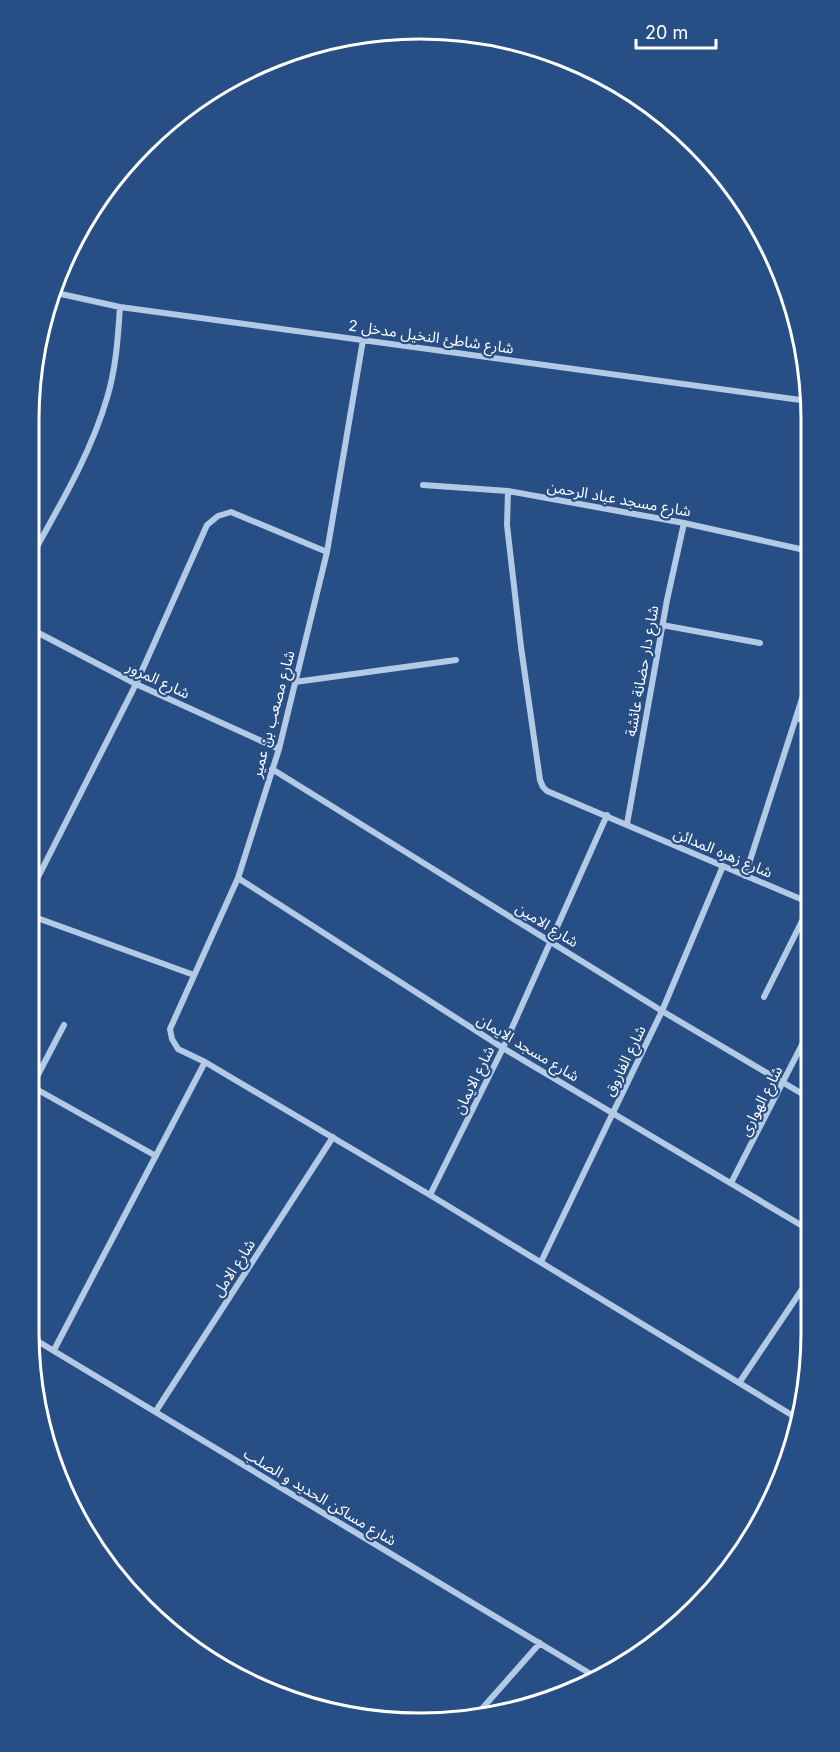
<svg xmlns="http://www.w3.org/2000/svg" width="840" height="1752" viewBox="0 0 840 1752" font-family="Inter,'Noto Sans Arabic',sans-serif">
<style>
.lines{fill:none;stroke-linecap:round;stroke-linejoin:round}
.minor{stroke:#b3cae7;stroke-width:6}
.labels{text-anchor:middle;stroke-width:4.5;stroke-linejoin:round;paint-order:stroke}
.street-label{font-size:15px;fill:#fff;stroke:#284f85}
.rim{fill:none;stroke:#fff;stroke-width:3}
</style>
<rect width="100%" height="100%" fill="#284f85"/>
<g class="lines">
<path class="minor" d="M52 292 120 307 808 401
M363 340 327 552 279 749 238 878 170 1029 172 1039 178 1049 205 1062 430 1195 800 1420
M423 485 508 491 684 523 809 551
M508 491 507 525 521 647 540 780 543 787 547 791 810 903
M29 561C58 508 90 456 107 398 116 369 118 337 120 307
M662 625 760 643
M29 628 136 684 279 749
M295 682 456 660
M796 717 809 724
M272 769 662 1011 811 1099
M627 824 667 600 684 523
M745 876 809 677
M238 878 503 1048 811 1231
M29 895 136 684 207 525 218 516 231 512 327 552
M29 915 194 975
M764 997 810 905
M29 1085 156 1156
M29 1092 64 1025
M731 1183 810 1029
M430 1195 503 1048 607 815
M541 1262 662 1011 723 866
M29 1336 599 1679
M54 1350 205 1062
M739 1383 811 1276
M156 1411 333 1137
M472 1720 540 1643"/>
</g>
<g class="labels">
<g class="street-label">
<text transform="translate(431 337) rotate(8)" y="5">شارع شاطئ النخيل مدخل 2</text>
<text transform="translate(619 499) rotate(10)" y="5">شارع مسجد عباد الرحمن</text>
<text transform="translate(642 671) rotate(-80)" y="5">شارع دار حضانة عائشة</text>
<text transform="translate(158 680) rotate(25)" y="5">شارع المرور</text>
<text transform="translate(273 714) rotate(-75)" y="5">شارع مصعب بن عمير</text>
<text transform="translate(723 853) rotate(23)" y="5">شارع زهره المدائن</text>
<text transform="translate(547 925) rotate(32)" y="5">شارع الامين</text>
<text transform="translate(528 1048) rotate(31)" y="5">شارع مسجد الايمان</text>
<text transform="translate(625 1061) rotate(-64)" y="5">شارع الفاروق</text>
<text transform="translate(474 1080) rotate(-64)" y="5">شارع الايمان</text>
<text transform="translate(761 1101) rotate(-63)" y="5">شارع الهوارى</text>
<text transform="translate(234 1268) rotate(-57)" y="5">شارع الامل</text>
<text transform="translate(320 1497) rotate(31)" y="5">شارع مساكن الحديد و الصلب</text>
</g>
</g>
<path d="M0 0H840V1752H0ZM420 39H420A381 381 0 0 1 801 420V1332A381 381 0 0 1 420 1713H420A381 381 0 0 1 39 1332V420A381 381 0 0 1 420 39Z" fill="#284f85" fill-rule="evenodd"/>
<path class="rim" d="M420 39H420A381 381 0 0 1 801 420V1332A381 381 0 0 1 420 1713H420A381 381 0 0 1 39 1332V420A381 381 0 0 1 420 39Z"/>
<path d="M636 39v9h80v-9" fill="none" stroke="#ffffff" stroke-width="3"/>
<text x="645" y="39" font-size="18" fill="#ffffff" stroke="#284f85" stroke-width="4.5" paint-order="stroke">20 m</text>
</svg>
